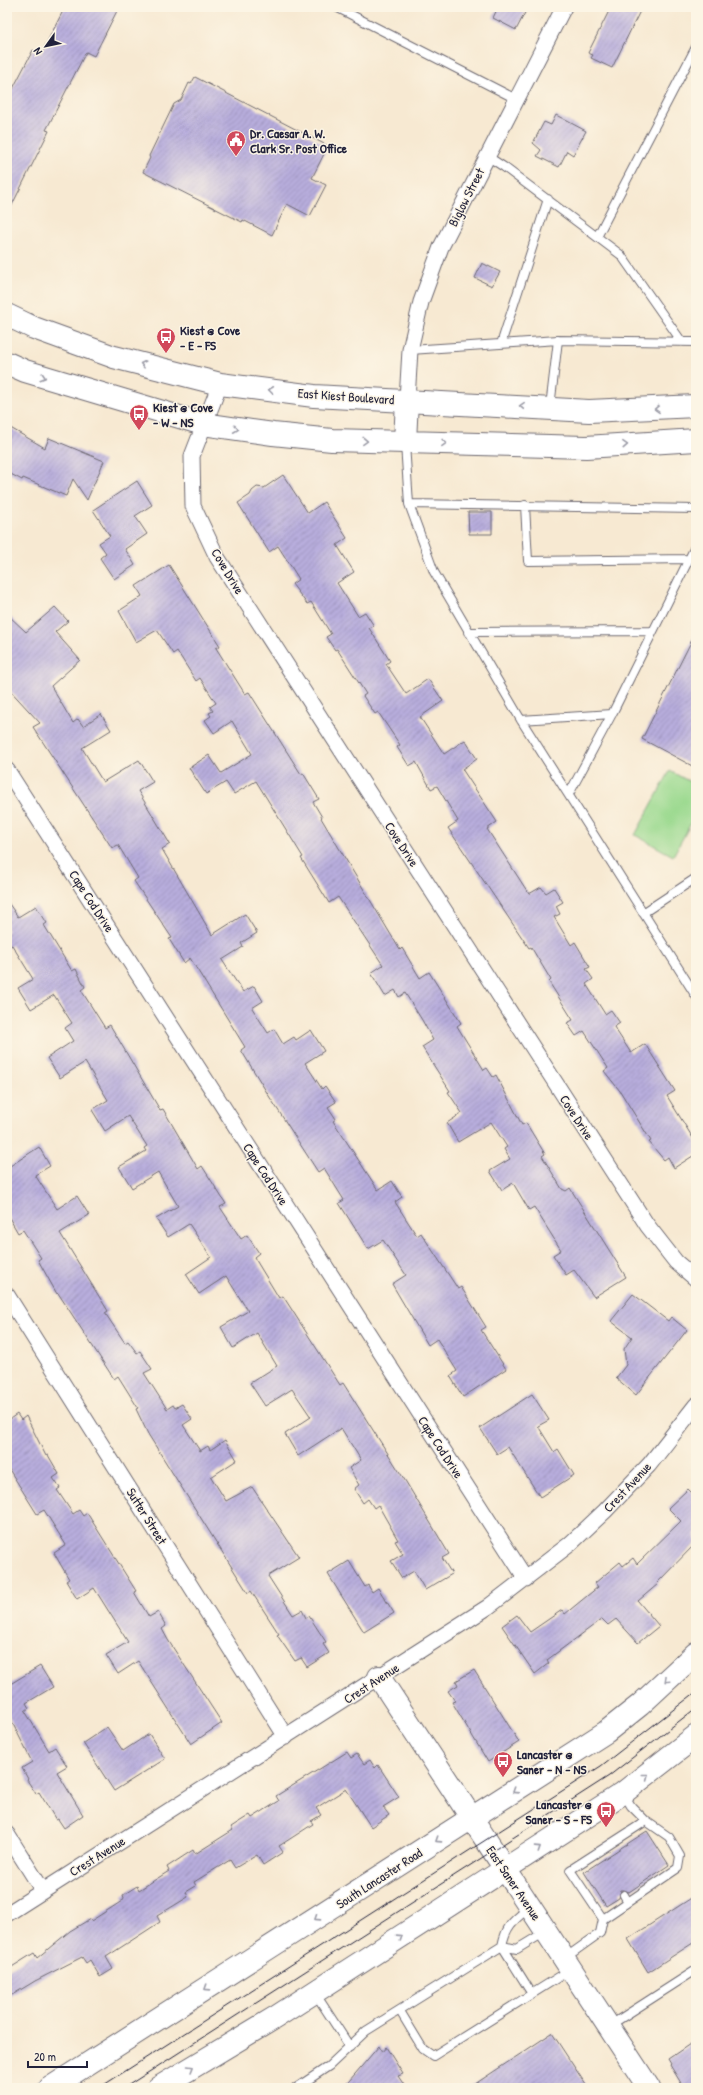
<svg xmlns="http://www.w3.org/2000/svg" width="703" height="2095" viewBox="0 0 703 2095" font-family="'Patrick Hand',sans-serif">
<style>
.park{fill:#9ad98e;stroke:#5e7e64}
.building{fill:url(#building-hatch)}
.lines{fill:none;stroke-linecap:round;stroke-linejoin:round}
.lane-casing{stroke:#6d6870;stroke-width:10}
.street-casing{stroke:#6d6870;stroke-width:17}
.secondary-casing{stroke:#6d6870;stroke-width:24}
.lane{stroke:#fff;stroke-width:8}
.street{stroke:#fff;stroke-width:15}
.secondary{stroke:#fff;stroke-width:22}
.tram{stroke:#22223b;stroke-width:1}
.oneway{stroke:#9c9ca7}
.labels{text-anchor:middle;stroke-width:3;stroke-linejoin:round;paint-order:stroke}
.poi-label{font-size:13px;font-weight:bold;fill:#22223b;stroke:#fcf5e5;text-anchor:start}
.street-label{font-size:13px;fill:#22223b;stroke:#fcf5e5}
</style>
<defs>
<pattern id="building-hatch" width="6" height="6" patternUnits="userSpaceOnUse"><rect width="6" height="6" fill="#b8addd"/><path d="M-1 1l2-2M0 6l6-6M5 7l2-2" fill="none" stroke="#958cb4"/></pattern>
</defs>
<rect width="100%" height="100%" fill="#fcf5e5"/>
<filter id="ink" filterUnits="userSpaceOnUse"><feTurbulence type="fractalNoise" baseFrequency=".025" numOctaves="2"/><feDisplacementMap in="SourceGraphic" scale="8" xChannelSelector="R" yChannelSelector="G"/><feConvolveMatrix kernelMatrix="1 2 1 2 8 2 1 2 1" color-interpolation-filters="sRGB"/></filter>
<filter id="wash" filterUnits="userSpaceOnUse"><feTurbulence type="fractalNoise" baseFrequency=".012" numOctaves="4" result="noise"/><feDisplacementMap in="SourceGraphic" scale="16" xChannelSelector="R" yChannelSelector="G"/><feGaussianBlur stdDeviation="0.9" result="paint"/><feColorMatrix in="noise" values="0 0 0 0 0 0 0 0 0 0 0 0 0 0 0 0 0 1.4 0 .05"/><feComposite in="paint" operator="in"/></filter>
<g filter="url(#wash)">
<rect width="100%" height="100%" fill="#f7e9d2"/>
<path class="park" d="M670 771 696 785V814L673 856 635 835Z"/>
<g id="blocks">
<path class="building" d="M65 7H119L94 56 86 52 46 130 49 131 7 215V100L33 50 41 54Z
M498 7H528L516 30 493 18Z
M611 7H642L612 68 591 58 593 55 588 53Z
M195 77 328 146 312 178 326 185 310 216 287 204 272 235 243 220 242 222 143 172 150 158 149 156 174 104 181 100 189 83 191 84Z
M556 115 586 131 573 155 567 151 559 167 537 156 541 150 533 143 544 122 551 125Z
M482 263 500 272 492 286 475 278Z
M7 426 45 448 49 438 104 461 87 500 73 479 66 496 23 478 22 480 7 472Z
M283 475 308 513 324 502 347 538 337 545 354 572 337 583 358 616 365 612 374 626 369 628 390 661 386 664 406 694 428 679 443 701 420 717 444 754 465 740 477 759 462 769 497 822 487 829 529 894 541 887 546 893 554 888 563 902 556 906 560 914 554 917 571 945 575 942 590 967 586 969 593 979 586 984 605 1014 611 1010 620 1023 614 1027 631 1053 645 1044 675 1091 667 1096 696 1143V1154L674 1168 668 1157 664 1160 649 1142 651 1141 620 1091 604 1071 608 1068 584 1031 576 1036 567 1023 573 1020 549 982 551 980 531 947 529 948 448 828 458 821 437 786 431 789 416 762 409 766 397 747 400 745 378 712 375 714 363 696 366 694 337 649 335 650 326 637 331 634 311 602 307 604 292 584 299 579 278 546 269 552 238 503 250 495 252 491 257 487 264 488Z
M137 481 152 505 135 516 147 534 125 549 135 565 114 579 100 558 106 553 99 543 110 536 93 510Z
M468 512H492V534H469Z
M169 565 220 646 216 648 245 694 249 692 301 774 303 773 319 799 313 802 322 817 321 818 400 950 402 948 420 978 429 972 461 1023 457 1026 484 1070 487 1068 493 1077 496 1075 522 1125 526 1123 545 1154 542 1156 562 1189 566 1191 570 1188 626 1277 594 1297 574 1270 566 1275 553 1255 561 1250 534 1207 529 1210 513 1183 502 1190 490 1171 510 1159 504 1149 507 1147 491 1122 458 1142 447 1123 462 1113 448 1092 450 1091 422 1047 433 1040 422 1020 405 993 399 997 395 990 385 996 371 973 383 965 338 897 329 903 301 858 303 857 256 781 234 794 226 782 206 794 189 768 209 755 221 773 252 754 232 721 214 733 205 720 211 716 209 713 213 711 210 707 216 703 200 678 196 681 177 651 173 654 157 630 136 642 119 611 142 596 136 586Z
M55 607 68 621 55 632 80 660 51 686 73 723 78 719 83 726 101 714 111 730 82 748 103 782 139 760 153 782 138 791 170 844 162 849 212 935 245 914 257 933 241 943 243 947 222 960 243 992 254 986 263 1001 252 1008 268 1033 274 1029 283 1044 294 1037 296 1040 311 1030 324 1051 305 1063 322 1089 325 1086 336 1102 328 1107 336 1119 333 1121 378 1190 392 1181 402 1197 395 1202 417 1236 421 1233 458 1289 461 1287 486 1327 481 1330 506 1369 463 1397 450 1376 457 1371 437 1339 428 1345 392 1284 406 1275 383 1240 368 1249 339 1203 344 1200 324 1168 318 1172 269 1096 241 1050 245 1047 190 958 184 963 169 939 172 938 134 881 138 878 118 845 112 848 33 727 40 723 7 687V614L26 632Z
M696 632V768L642 739Z
M7 901 18 917 36 906 47 923 44 925 72 971 76 969 85 987 81 990 105 1028 110 1025 160 1110 163 1109 198 1169 202 1166 226 1204 220 1207 241 1239 247 1235 259 1253 254 1257 279 1298 283 1296 340 1385 343 1383 406 1482 449 1554 442 1558 452 1574 425 1590 414 1571 402 1578 391 1561 403 1554 395 1541 398 1540 378 1505 374 1508 368 1499 363 1503 354 1489 359 1485 349 1468 361 1460 341 1428 298 1456 285 1434 311 1417 292 1389 265 1406 250 1383 277 1366 257 1333 233 1348 221 1327 248 1311 226 1276 199 1294 186 1274 211 1257 189 1224 168 1237 156 1219 178 1206 158 1172 132 1188 119 1167 146 1151 144 1148 147 1146 128 1116 105 1131 92 1110 108 1100 85 1062 60 1078 47 1058 73 1041 65 1028 72 1023 54 995 31 1009 18 988 33 979 12 945 7 948Z
M39 1147 50 1166 35 1175 57 1209 77 1196 89 1215 60 1233 108 1311 105 1313 125 1343 128 1341 137 1353 140 1351 152 1369 144 1373 167 1409 173 1405 175 1408 182 1404 192 1419 183 1425 200 1451 208 1446 210 1450 225 1440 237 1460 211 1477 226 1501 252 1487 299 1557 268 1576 293 1615 302 1610 306 1618 309 1616 326 1642 323 1644 329 1653 307 1667 301 1658 295 1661 277 1635 279 1634 251 1591 248 1593 148 1434 136 1409 138 1408 118 1376 114 1379 58 1293 57 1294 38 1260 41 1258 23 1230 18 1233 7 1214V1168Z
M633 1294 668 1321 671 1317 687 1330 636 1395 616 1378 626 1365 624 1349 632 1337 611 1321Z
M532 1394 549 1420 538 1426 554 1452 558 1449 574 1475 540 1497 508 1447 497 1454 480 1428Z
M17 1414 21 1420 26 1416 46 1456 48 1455 59 1474 53 1478 60 1488 57 1490 73 1514 79 1510 83 1516 87 1513 136 1591 134 1592 149 1617 158 1612 166 1626 162 1629 168 1640 222 1723 191 1744 138 1661 118 1674 106 1655 128 1642 94 1588 77 1599 66 1581 69 1579 54 1553 66 1545 44 1510 37 1514 7 1466V1421Z
M688 1489 696 1497V1543L657 1583 658 1584 638 1601 659 1626 638 1643 616 1619 608 1625 602 1619 547 1660 549 1663 535 1674 502 1626 517 1615 530 1632 562 1610 565 1614 598 1587 595 1583 620 1562 623 1566 633 1558 637 1564 681 1521 668 1508Z
M349 1561 365 1587 368 1585 372 1592 378 1588 394 1613 364 1632 328 1574Z
M40 1666 53 1687 26 1703 29 1708 25 1711 49 1751 55 1747 67 1766 57 1772 83 1815 64 1828 58 1819 56 1820 39 1792 36 1794 27 1780 28 1779 22 1768 32 1762 7 1712V1686Z
M474 1670 519 1742 488 1762 452 1702 455 1701 448 1691 458 1685 456 1681Z
M107 1727 123 1751 149 1734 165 1759 114 1791 83 1743Z
M347 1752 351 1758 357 1754 364 1764 370 1760 375 1768 378 1765 399 1797 383 1807 389 1815 371 1827 346 1789 316 1808 321 1815 311 1821 313 1824 279 1846 283 1852 263 1865 257 1855 235 1868 230 1860 194 1882 196 1886 186 1892 188 1897 157 1916 160 1922 106 1957 113 1969 100 1977 90 1960 86 1963 82 1957 35 1981 7 1998V1970L34 1953 37 1958 70 1931 90 1919 91 1921 122 1901 124 1898 123 1895 137 1886 139 1890 169 1871 167 1867 193 1850 195 1854 233 1830 231 1827 250 1815 252 1818 279 1801 276 1796Z
M647 1831 669 1865 629 1892 624 1890H621L619 1898 606 1906 584 1872Z
M696 1895V1941L648 1972 628 1939Z
M552 2033 588 2088H469Z
M690 2044 696 2053V2088H684L670 2065 671 2064 668 2059Z
M379 2046 382 2052 386 2047 403 2074 398 2076 406 2088H343Z"/>
</g>
</g>
<g filter="url(#ink)">
<use href="#blocks" fill-opacity="0" stroke="#6d6870" stroke-width="1"/>
<g class="lines">
<defs>
<path id="lane" d="M336 7 516 99
M487 156 504 167 621 255 682 342
M597 237 696 47
M501 344 548 199
M410 350 558 340
M550 407 558 340 696 342
M405 444 409 504 434 572 521 720 696 996
M409 504 696 509
M525 505 528 561 689 559
M468 632 653 631
M521 720 612 714
M569 794 612 714 696 545
M643 913 696 878
M624 1895 628 1902
M530 1907C514 1920 506 1925 502 1946L532 1994
M603 1919 570 1870 646 1821
M565 1958 600 1933 603 1919 678 1868 680 1856 669 1837 646 1821 631 1806 624 1794
M315 1993 350 2047
M400 2011 423 2049 433 2056 570 1970
M609 2026 696 1970
M296 2088 329 2066 366 2031 502 1946 517 1949 545 1932"/>
<path id="street" d="M220 384 192 456 193 506 217 557 647 1225 676 1262 696 1279
M407 400 410 350 421 302 441 247 564 7
M7 770 526 1579
M7 1295 286 1737
M7 1834 43 1891
M7 1914 488 1607 570 1544 605 1511 649 1465 696 1405"/>
<path id="secondary" d="M7 315 34 328 114 357 220 384 314 396 589 411 696 406
M7 363 25 371 203 424 273 434 332 440 586 447 696 440
M405 442 407 400
M379 1677 649 2088
M50 2088 606 1732 640 1705 696 1653
M158 2088 276 2017 623 1793 696 1736"/>
</defs>
<use href="#lane" class="lane-casing"/>
<use href="#street" class="street-casing"/>
<use href="#secondary" class="secondary-casing"/>
<use href="#lane" class="lane"/>
<use href="#street" class="street"/>
<use href="#secondary" class="secondary"/>
<path class="tram" d="M99 2088 601 1766 696 1692
M124 2088 609 1776 696 1708"/>
</g>
<defs><path id="oneway-chevron" d="M-2-3.5L2.5 0L-2 3.5" fill="none" stroke-width="1.6" stroke-linecap="round" stroke-linejoin="round"/></defs>
<g class="oneway">
<use href="#oneway-chevron" transform="translate(143 364) rotate(-166)"/>
<use href="#oneway-chevron" transform="translate(43 377) rotate(17)"/>
<use href="#oneway-chevron" transform="translate(271 390) rotate(-173)"/>
<use href="#oneway-chevron" transform="translate(522 406) rotate(-177)"/>
<use href="#oneway-chevron" transform="translate(657 409) rotate(178)"/>
<use href="#oneway-chevron" transform="translate(236 429) rotate(8)"/>
<use href="#oneway-chevron" transform="translate(365 441) rotate(2)"/>
<use href="#oneway-chevron" transform="translate(444 443) rotate(2)"/>
<use href="#oneway-chevron" transform="translate(625 445) rotate(-3)"/>
<use href="#oneway-chevron" transform="translate(667 1680) rotate(137)"/>
<use href="#oneway-chevron" transform="translate(646 1776) rotate(-38)"/>
<use href="#oneway-chevron" transform="translate(515 1791) rotate(147)"/>
<use href="#oneway-chevron" transform="translate(438 1840) rotate(147)"/>
<use href="#oneway-chevron" transform="translate(538 1848) rotate(-33)"/>
<use href="#oneway-chevron" transform="translate(317 1918) rotate(147)"/>
<use href="#oneway-chevron" transform="translate(400 1937) rotate(-33)"/>
<use href="#oneway-chevron" transform="translate(207 1988) rotate(147)"/>
<use href="#oneway-chevron" transform="translate(191 2068) rotate(-31)"/>
</g>
</g>
<defs>
<symbol id="civic-pin" viewBox="-11 -11 22 30"><path d="M0 17L-7.5 6A9.5 9.5 0 1 1 7.5 6Z" fill="#d1495b" stroke="#fcf5e5"/><path d="M-.6-6.5H3V-4.5H.6V-3L4-1V1h2V6H-6V1h2V-1L-.6-3ZM-1.2 2.5V6h2.4V2.5Z" fill="#fff"/></symbol>
<symbol id="bus-pin" viewBox="-11 -11 22 30"><path d="M0 17L-7.5 6A9.5 9.5 0 1 1 7.5 6Z" fill="#d1495b" stroke="#fcf5e5"/><path d="M-5-6H5V4H4V6H2V4H-2V6H-4V4H-5ZM-3.5-4V0h7V-4ZM-3.5 1.2v1.5H-2V1.2ZM2 1.2v1.5H3.5V1.2Z" fill="#fff"/></symbol>
</defs>
<g fill-rule="evenodd">
<use href="#civic-pin" x="225" y="129" width="22" height="30"/>
<use href="#bus-pin" x="155" y="326" width="22" height="30"/>
<use href="#bus-pin" x="128" y="403" width="22" height="30"/>
<use href="#bus-pin" x="492" y="1750" width="22" height="30"/>
<use href="#bus-pin" x="595" y="1800" width="22" height="30"/>
</g>
<g class="labels">
<g class="poi-label">
<text x="250" y="138">Dr. Caesar A. W.<tspan x="250" dy="15">Clark Sr. Post Office</tspan></text>
<text x="180" y="335">Kiest @ Cove<tspan x="180" dy="15">- E - FS</tspan></text>
<text x="153" y="412">Kiest @ Cove<tspan x="153" dy="15">- W - NS</tspan></text>
<text x="517" y="1759">Lancaster @<tspan x="517" dy="15">Saner - N - NS</tspan></text>
<text x="592" y="1809" text-anchor="end">Lancaster @<tspan x="592" dy="15">Saner - S - FS</tspan></text>
</g>
<g class="street-label">
<text transform="translate(466 197) rotate(-63)" y="5">Biglow Street</text>
<text transform="translate(346 396) rotate(4)" y="5">East Kiest Boulevard</text>
<text transform="translate(228 571) rotate(59)" y="5">Cove Drive</text>
<text transform="translate(402 844) rotate(57)" y="5">Cove Drive</text>
<text transform="translate(92 901) rotate(57)" y="5">Cape Cod Drive</text>
<text transform="translate(577 1117) rotate(57)" y="5">Cove Drive</text>
<text transform="translate(266 1174) rotate(57)" y="5">Cape Cod Drive</text>
<text transform="translate(441 1447) rotate(57)" y="5">Cape Cod Drive</text>
<text transform="translate(627 1487) rotate(-47)" y="5">Crest Avenue</text>
<text transform="translate(147 1516) rotate(58)" y="5">Sutter Street</text>
<text transform="translate(371 1683) rotate(-33)" y="5">Crest Avenue</text>
<text transform="translate(97 1856) rotate(-32)" y="5">Crest Avenue</text>
<text transform="translate(379 1878) rotate(-33)" y="5">South Lancaster Road</text>
<text transform="translate(514 1883) rotate(56)" y="5">East Saner Avenue</text>
</g>
</g>
<rect width="703" height="2095" fill="none" stroke="#fcf5e5" stroke-width="24"/>
<g transform="translate(46 46) rotate(237)" stroke="#fcf5e5" stroke-width="3" paint-order="stroke">
<path d="M0-3L7 15L0 10L-7 15Z" fill="#22223b"/>
<text y="-6" font-size="11" font-weight="bold" text-anchor="middle" fill="#22223b">N</text>
</g>
<path d="M28 2061v6h59v-6" fill="none" stroke="#22223b" stroke-width="2"/>
<text x="34" y="2061" font-size="12" fill="#22223b" stroke="#fcf5e5" stroke-width="3" paint-order="stroke">20 m</text>
</svg>
